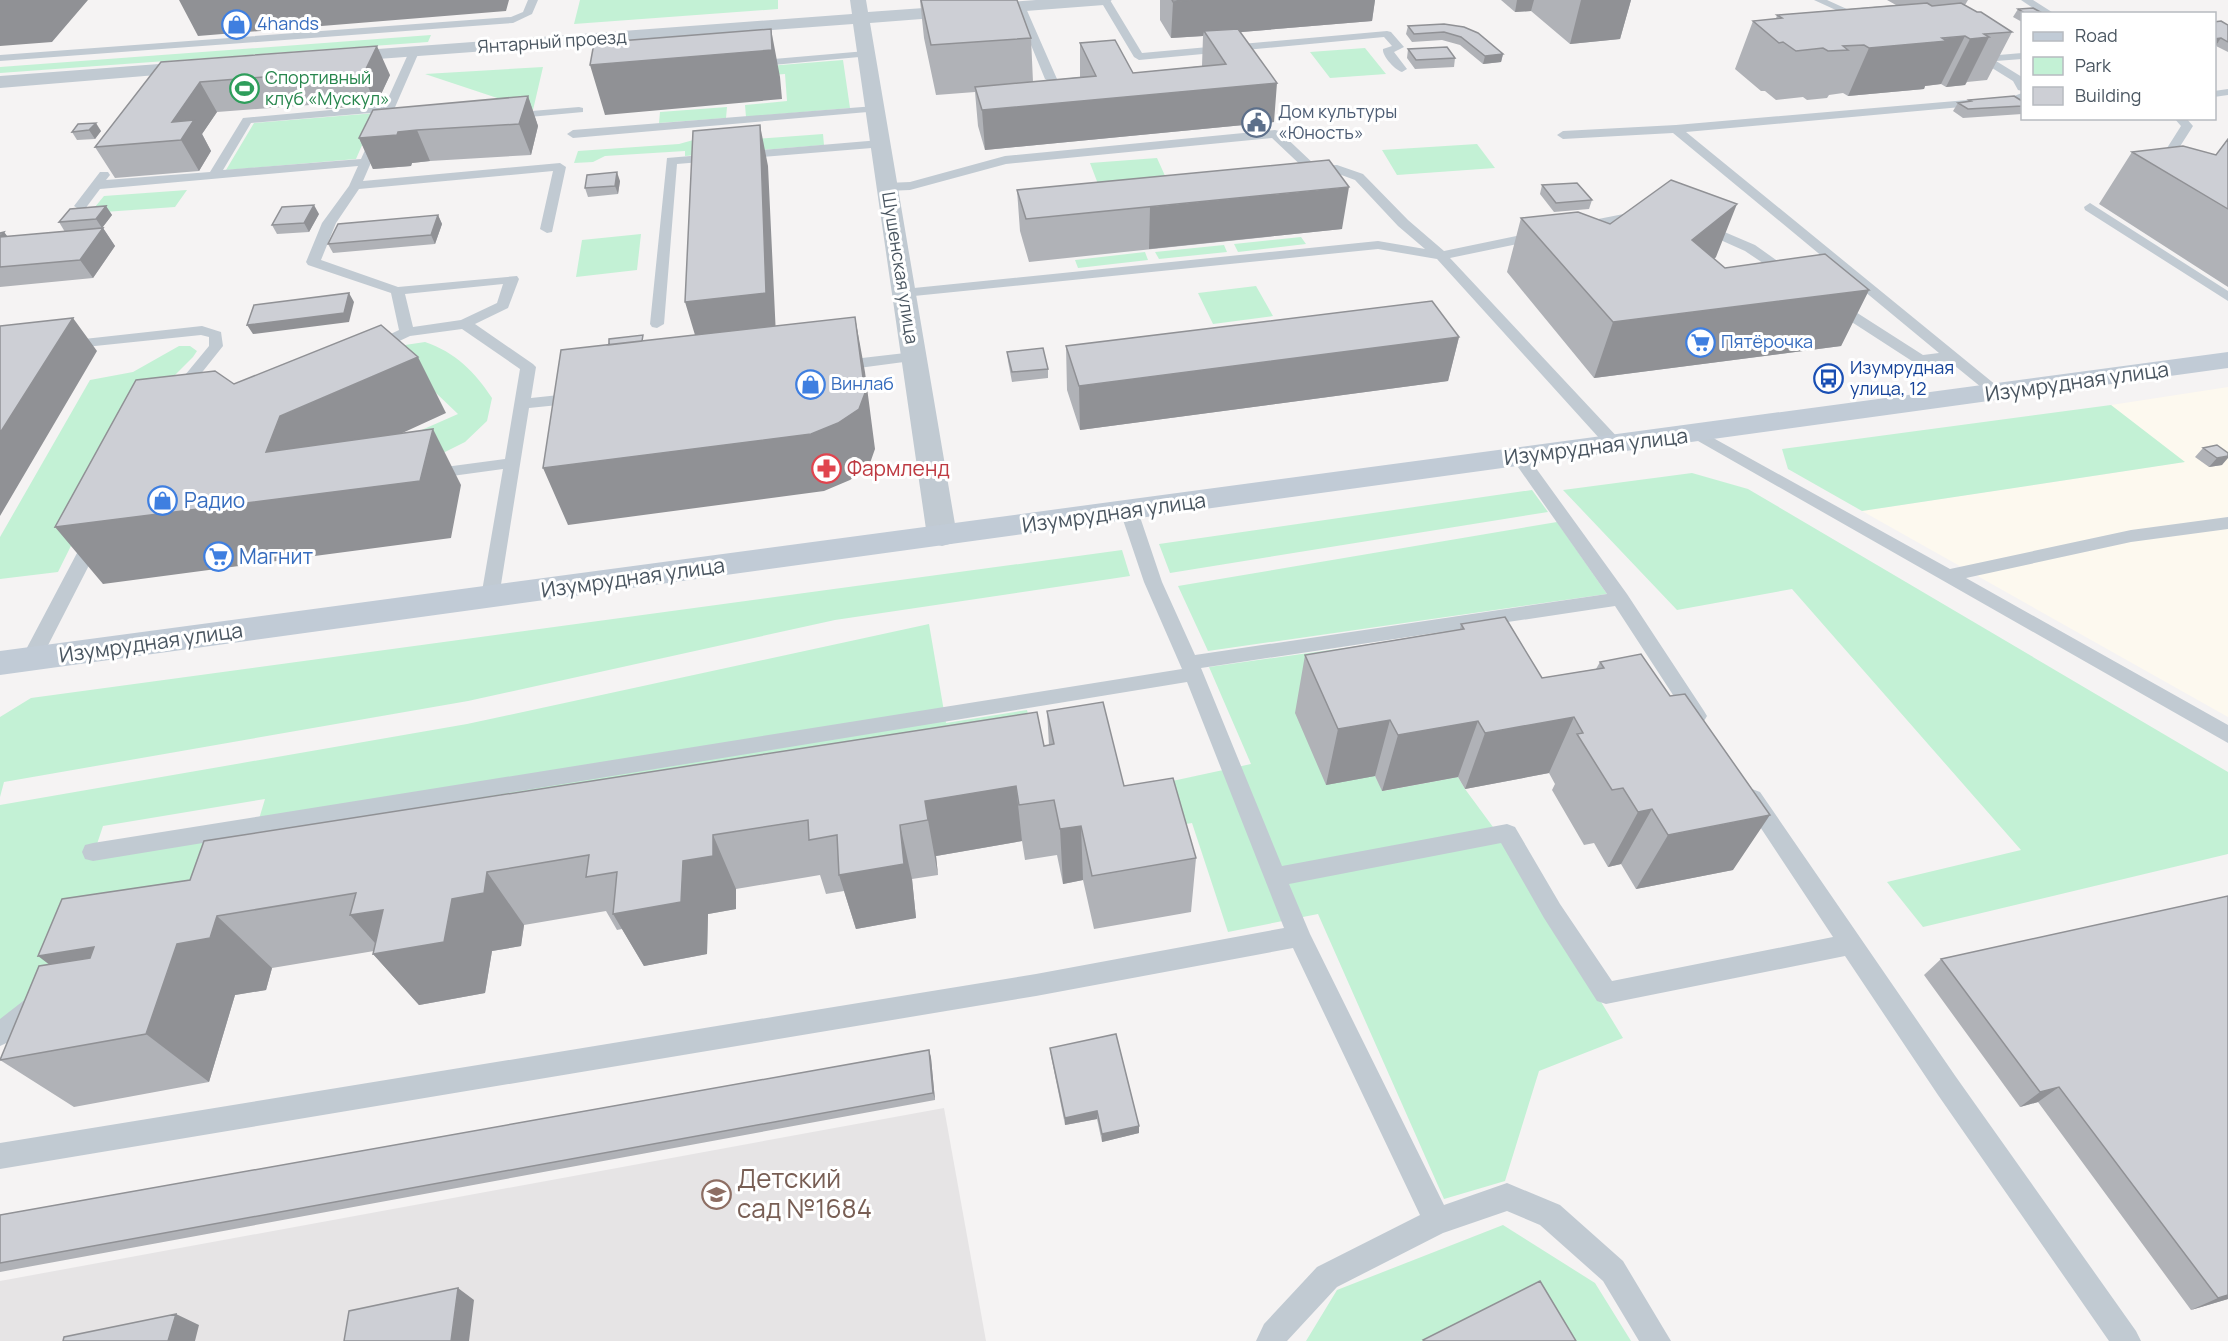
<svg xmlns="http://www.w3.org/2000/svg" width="2228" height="1341" viewBox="0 0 2228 1341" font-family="Manrope,sans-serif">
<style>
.commercial{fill:#fdf9ef}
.education{fill:#e6e4e5}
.green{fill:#c3f1d5;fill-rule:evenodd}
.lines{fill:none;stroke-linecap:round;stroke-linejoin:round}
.lane{fill:#c1cad2;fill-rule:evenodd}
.street{fill:#c1cad2;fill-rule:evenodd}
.secondary{fill:#c1cbd6;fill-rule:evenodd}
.wall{fill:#b0b2b7}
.shaded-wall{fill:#909195}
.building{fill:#cdcfd5;stroke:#909195;stroke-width:1.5}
.labels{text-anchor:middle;stroke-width:6;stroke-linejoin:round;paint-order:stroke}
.far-shop-label{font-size:18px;fill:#366cbe;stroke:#fff;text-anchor:start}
.far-street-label{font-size:18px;fill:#4a5661;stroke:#fff}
.far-leisure-label{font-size:18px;fill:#27864d;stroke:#fff;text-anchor:start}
.far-service-label{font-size:18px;fill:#4e5e75;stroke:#fff;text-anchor:start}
.far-transit-label{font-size:18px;fill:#164399;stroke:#fff;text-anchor:start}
.street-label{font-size:21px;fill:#4a5661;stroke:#fff}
.health-label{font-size:21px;fill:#be3a42;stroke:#fff;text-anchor:start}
.shop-label{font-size:21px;fill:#366cbe;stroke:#fff;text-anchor:start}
.near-education-label{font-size:26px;fill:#785e54;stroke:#fff;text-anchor:start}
</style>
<rect width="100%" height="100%" fill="#f5f3f3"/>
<path class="commercial" d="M2228 387V717L1862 511 2184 462 2111 405Z"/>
<path class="education" d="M944 1108 986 1341H0V1281Z"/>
<path class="green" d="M580 0H778V9L574 24Z
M431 35 428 42 0 73V67Z
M1365 48 1386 74 1330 78 1310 52Z
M843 60 850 108 746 117 745 105 787 101 785 74 658 84 659 75Z
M543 67 533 110 425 74Z
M727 107 726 118 659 123 660 112Z
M376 113 356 159 226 170 254 123Z
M722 132 755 139 823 134 824 145 685 156V151L605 156 593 162 574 163 578 151 679 144Z
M1477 144 1495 168 1397 175 1382 150Z
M1157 158 1166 178 1098 184 1090 163Z
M187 190 175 207 90 213 104 196Z
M641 234 637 270 576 277 582 240Z
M1301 237 1306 244 1238 252 1234 244Z
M1224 245 1227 252 1159 259 1155 252Z
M1145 252 1148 260 1078 268 1075 260Z
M1256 286 1273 316 1213 324 1198 293Z
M425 342C455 352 475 372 492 398L487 421 465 442 435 457 367 454 458 414 414 372 384 353 405 345Z
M179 346H190L197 351 193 357 150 400 129 429 58 572 0 579V537L90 380 133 372Z
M2111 405 2185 462 1862 511 1788 469 1782 449Z
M1692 473 1748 489 2228 772V854L1923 927 1887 882 2021 850 1792 589 1677 610 1563 490Z
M1532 490 1548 512 1170 573 1159 544Z
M1557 522 1607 594 1208 651 1178 586Z
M1122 550 1130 576 835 620 468 701 4 782 0 797V717L31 698Z
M929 624 946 723 1027 710 1041 769 0 1025V805L467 724ZM265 799 259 819 96 847 103 826Z
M1464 631 1375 776 1383 791 1458 777 1465 789 1504 842 1623 1038 1539 1071 1505 1181 1444 1199 1318 914 1228 932 1192 823 1140 831 1126 791 1251 764 1209 667Z
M1503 1225 1595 1283 1631 1341H1306L1337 1290Z"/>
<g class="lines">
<path class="lane" d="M528 0H538L532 14 513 23 0 61V55L511 17 523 12Z
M1100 0H1110L1142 53 1387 31 1391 32 1404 47 1394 52 1407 69 1402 72C1395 70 1382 56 1383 49L1392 46 1384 37 1139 60 1134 57Z
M1814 0H1827L1871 20 1862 22Z
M2021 0H2033L2055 14H2042Z
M1020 3 1025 6 1057 79 1055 81 1051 82 1045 79 1015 6Z
M1972 48 1987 56 2022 53V59L1996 61 2022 77V91L2018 90 2013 81 1968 53 1967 51Z
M414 49 419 52 363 181 560 163 566 167 552 232 547 233 540 229 553 171 359 189 336 223 321 260 398 287 517 276 519 279 508 308 475 324 533 364 536 367 531 398 578 393 586 398 578 403 529 408 499 597 497 602 490 603 483 602 481 597 503 469 430 479 424 478 422 474 424 470 430 469 505 459 520 369 462 329 410 336 376 352H366L364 349 366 346 399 330 391 293 308 265 306 262 322 223 349 186 358 166 100 189 85 209 80 210 74 206 100 172H108L110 175 106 180 210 172 243 118 385 105 409 52ZM382 112 361 159 223 170 251 123ZM503 284 497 303 461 320 413 327 405 294Z
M866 51 870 52V56L752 67 747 64 752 61Z
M2228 89V95L2214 97V91Z
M2022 93V100L2016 102 1686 132 2002 390 2005 393 1997 398 1992 396 1949 361 1915 363 1827 306 1825 303 1827 300H1837L1923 355 1939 353 1673 133 1563 139 1557 135 1563 131 1676 125 2014 96Z
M875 106 879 107V111L573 138 567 134 573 130Z
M579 107 583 108V112L508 119 502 116 508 113Z
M2174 118H2186L2193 126 2165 170H2157L2155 167 2181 126Z
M1275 130 1279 131 1316 166 1337 165 1363 174 1408 220 1444 251 1541 231 1546 232 1548 235 1546 238 1450 258 1621 441 1623 445 1621 449H1609L1437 259 1378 249 904 297 897 293 904 289 1378 241 1425 249 1398 226 1355 180 1336 173H1309L1272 138 1006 164 910 190 887 191 881 187 887 183 910 182 1005 156Z
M880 140 884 141V147L677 164 664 324 657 328 652 327 650 324 667 158Z
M2090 203 2228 291V301L2085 210 2084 207Z
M1644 210 1650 214 1649 217 1578 231 1571 227 1578 223Z
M1701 222 1755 245 1800 277 1798 280H1788L1745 251 1696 229 1694 226Z
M202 326 221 332 223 346 184 395 179 397 171 392 209 346V337L201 335 66 349 59 345 66 341Z
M914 352 919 354 922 357 919 360 836 371 828 366 836 361Z
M1697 429 1950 569 2131 530 2228 517V529L2131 542 1966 578 2228 725V743L1691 437 1689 434Z
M1519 452 1525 453 1627 594 1704 711 1707 716 1704 721 1697 724 1690 721 1615 606 1201 668 1282 866 1507 824 1515 827 1560 904 1612 981 1833 937 1741 798 1744 792 1752 789 1760 792 1956 1077 2136 1331 2141 1341H2109L1938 1095 1845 956 1606 1004 1597 1001 1544 918 1501 843 1289 884 1310 934 1444 1205 1507 1183 1560 1205 1623 1261 1671 1341H1639L1603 1281 1540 1225 1507 1211 1443 1233 1337 1287 1287 1341H1256L1264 1324 1317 1267 1420 1215 1293 948 1036 996 0 1169V1143L1036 974 1284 928 1187 682 93 861 85 859 82 852 85 845 93 843 1182 669 1144 582 1120 511 1123 507H1135L1138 511 1162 582 1195 655 1607 594 1511 457 1513 453Z
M95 530 101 532 104 536 41 659 38 664 31 666 24 664 21 659 86 536 89 532Z
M36 995 45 998 48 1006C41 1022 16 1039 0 1046V1019L27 998Z"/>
<path class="street" d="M850 0H866L868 12 1036 0H1112L1104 5 870 23 957 536 953 543 942 546 931 543 927 536 853 24 337 62 331 61 328 57 331 53 337 52 852 14Z
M199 61 205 63 208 67 205 71 0 88V76Z"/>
<path class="secondary" d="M2228 352V368L0 675V651Z"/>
</g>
<path class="wall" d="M920 0H1017L1031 38 1033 82 1080 77V43L1133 73 1202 66 1203 36 1171 38 1160 20V0H1375L1372 21 1241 32 1274 122 985 150 978 126 975 92 936 95 924 38Z
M1501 0H1631L1620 39 1570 44 1531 11 1515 12Z
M1887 0H1968L1965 5 2012 32 1987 80 1967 82 1965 85 1946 87 1941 84 1925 86 1924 89 1848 96 1843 93 1829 95 1827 98 1807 100 1803 97 1776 100 1765 91H1761L1735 69 1753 21 1776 19 1777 15 1896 5Z
M2018 9 2044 14H2022V22L2013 17Z
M1444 24 1503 54 1501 62 1483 64 1460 45 1442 40 1412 42 1406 34 1408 26Z
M2228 25V52L2216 46Z
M1408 49 1455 58 1454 67 1415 69 1407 58Z
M161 62 390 75 376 105 326 109 323 104 217 112 202 134 211 151 199 171 115 178 95 147Z
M528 96 538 126 531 155 430 161 412 163 411 166 373 169 359 138Z
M1969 100 2022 101V114L1963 118 1953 111 1958 103 1968 102Z
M78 124 101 131 95 139 77 140 72 132Z
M2228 139V287L2099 204 2132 152 2216 155Z
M620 181 618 194 588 197 585 188Z
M1542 185 1592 200 1589 209 1554 212 1540 194Z
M1017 190 1342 229 1029 262 1020 231Z
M106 206 112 215 102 228 65 232 59 222Z
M319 214 309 232 277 234 272 225Z
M438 215 442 224 435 244 333 253 328 244Z
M1521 218 1610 224 1716 257 1714 259 1725 268 1869 290 1841 346 1594 378 1507 272Z
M103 228 115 246 93 278 0 287V233L4 232 8 237Z
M1459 337 1448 381 1080 430 1067 390 1066 346Z
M1007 352 1048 369V378L1012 382 1008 361Z
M2217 445 2222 465 2209 467 2195 457 2203 448Z
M1461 624 1542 678 1596 669 1600 662 1733 870 1636 889 1621 864 1608 867 1594 843 1584 845 1552 790 1555 784 1549 773 1465 789 1458 777 1382 791 1375 776 1326 785 1295 713 1305 655 1460 629Z
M1047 711 1196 858 1191 912 1094 929 1083 880 1063 884 1057 855 1025 860 1022 841 936 856 938 875 912 879 916 918 856 929 844 891 826 894 820 875 736 889V909L708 914 707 954 644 966 622 929 617 930 606 911 524 925 521 946 492 951 485 993 419 1005 373 954 374 951 272 968 266 990 235 995 209 1082 74 1107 0 1060 49 965 190 880 1049 745Z
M2228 896V1299L2191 1310 2038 1102 2020 1107 1924 975 1941 959Z
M1050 1048 1139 1133 1102 1142 1097 1119 1065 1125 1051 1056Z
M929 1050 931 1058 935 1100 0 1272V1215Z"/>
<path class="shaded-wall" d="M0 0H88L52 42 0 46Z
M179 0H509L506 11 198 36Z
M1191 0H1375L1372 21 1206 35 1204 31 1203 36 1171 38 1173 2Z
M1517 0H1534L1531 11 1515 12Z
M1581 0H1631L1620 39 1570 44Z
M771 29 780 77 782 99 605 115 590 65Z
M1965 36 1941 84 1925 86 1924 89 1848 96 1869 48Z
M1989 37 1965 85 1946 87 1970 39Z
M2221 38 2216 46H2214V39Z
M377 46 390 75 376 105 363 75Z
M1503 54 1501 62 1483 64 1485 56Z
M200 82 217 112 202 134 211 151 199 171 181 140 172 122Z
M1277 83 1274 122 985 150 982 110Z
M528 96 538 126 531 155 519 124Z
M96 123 101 131 95 139 89 130Z
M760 125 768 166 776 336 698 345 685 302Z
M417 130 430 161 412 163 411 166 373 169 359 138 398 132Z
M617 172 620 181 618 194 615 186Z
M1349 187 1342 229 1149 249 1150 207Z
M1737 204 1716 257 1671 294 1692 240Z
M314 205 319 214 309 232 304 223Z
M106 206 112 215 102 228 96 219Z
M438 215 442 224 435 244 431 235Z
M103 228 115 246 93 278 80 260Z
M4 232 17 250 0 237Z
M1869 290 1841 346 1594 378 1613 322Z
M349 293 354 302 349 322 253 334 247 325Z
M855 317 865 372 875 449 869 466 850 480 824 491 568 525 543 468Z
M73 318 97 351 0 516V433Z
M1459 337 1448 381 1080 430 1079 386Z
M418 357 446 413 315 473 433 429 461 485 451 538 103 584 55 527 266 452 280 416Z
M2228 456V458L2222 465 2209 467 2217 458Z
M1574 717 1549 773 1465 789 1485 733Z
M1390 720 1375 776 1326 785 1338 729Z
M1478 721 1458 777 1382 791 1398 735Z
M1016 786 1022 841 936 856 938 875 928 820 925 801Z
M1652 809 1621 864 1608 867 1638 812Z
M1770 815 1733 870 1636 889 1668 835Z
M900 825 912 879 916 918 856 929 839 875Z
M1081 826 1083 880 1063 884 1060 829Z
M713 835 736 889V909L708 914 707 954 644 966 613 914Z
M487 872 524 925 521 946 492 951 485 993 419 1005 373 954 383 952 350 915 452 899Z
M217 916 272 968 266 990 235 995 209 1082 146 1034 177 944Z
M94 947 105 1007 38 956Z
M929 1050 931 1058 935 1100 933 1093Z
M2059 1087 2038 1102 2020 1107 2040 1092Z
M1097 1111V1119L1065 1125V1118Z
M1139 1126V1133L1102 1142V1134Z
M458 1288 474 1300 469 1341H451Z
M2228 1295V1299L2191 1310 2218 1298Z
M176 1314 199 1325 195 1341H168Z"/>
<path class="building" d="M921 0H1017L1031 38 931 45Z
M1172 0H1191L1173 2Z
M1927 3 1932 6 1961 3 1977 12H1981L2012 32 1984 34 1989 37 1970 39 1965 36 1942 38 1947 41 1869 48 1864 45 1843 46 1848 50 1828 51 1823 48 1796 51 1783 42 1779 43 1753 21 1782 18 1777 15Z
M2033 8 2044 14H2026L2018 9Z
M2221 21 2228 25V42L2221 38 2214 39V22Z
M1444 24 1464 27 1478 33 1503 54 1485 56 1461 37 1444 32 1414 34 1408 26Z
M771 29 772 50 590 65 594 43Z
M1238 29 1277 83 982 110 975 87 1096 76 1080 43 1115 40 1133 73 1226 64 1204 31Z
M377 46 363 75 312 79 315 73 200 82 172 122 194 120 181 140 95 147 161 62Z
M1447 47 1455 58 1416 60 1408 49Z
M528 96 519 124 417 130 398 132 397 135 359 138 373 110Z
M2014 96 2022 101V106L1968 109 1958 103 1971 101 1969 100Z
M96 123 89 130 72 132 78 124Z
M760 125 766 293 685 302 693 131Z
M2228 139V209L2132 152 2183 146 2216 155Z
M1329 160 1349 187 1026 219 1017 190Z
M617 172 615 186 585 188 587 175Z
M1671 180 1737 204 1692 240 1725 268 1825 254 1869 290 1613 322 1521 218 1578 212 1610 224Z
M1577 183 1592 200 1556 203 1542 185Z
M314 205 304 223 272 225 282 207Z
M106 206 96 219 59 222 70 209Z
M438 215 431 235 328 244 338 224Z
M103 228 80 260 0 267V233L4 232 0 237Z
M349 293 344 313 247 325 254 305Z
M1432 301 1459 337 1079 386 1066 346Z
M855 317 865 393 859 409 838 423 811 434 543 468 561 350Z
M73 318 0 433V326Z
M381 325 418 357 280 416 266 452 433 429 420 481 55 527 136 380 215 371 234 384Z
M643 335 642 341 609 345V339Z
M1043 348 1048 369 1012 372 1007 352Z
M2217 445 2228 453V456L2217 458 2203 448Z
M1505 617 1542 678 1604 668 1600 662 1641 654 1670 696 1685 694 1770 815 1668 835 1652 809 1638 812 1623 788 1612 790 1577 734 1583 733 1574 717 1485 733 1478 721 1398 735 1390 720 1338 729 1305 655 1464 629 1461 624Z
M1103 702 1124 786 1173 778 1196 858 1092 876 1081 826 1060 829 1054 800 1019 805 1016 786 925 801 928 820 900 825 904 864 839 875 837 835 809 840 808 820 713 835V856L683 861 681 902 613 914 617 872 586 877 589 855 487 872 484 893 452 899 444 942 373 954 383 910 350 915 356 893 217 916 210 938 177 944 146 1034 0 1060 39 966 90 958 94 947 38 956 62 899 190 880 204 841 1037 712 1044 746 1054 744 1047 711Z
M2228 896V1295L2218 1298 2059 1087 2040 1092 1941 959Z
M1116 1034 1139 1126 1102 1134 1097 1111 1065 1118 1050 1048Z
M929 1050 933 1093 0 1263V1215Z
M1540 1281 1576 1341H1424L1423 1340Z
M458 1288 451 1341H344L349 1311Z
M176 1314 168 1341H63L64 1337Z"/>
<defs>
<symbol id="shop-ring" viewBox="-11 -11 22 22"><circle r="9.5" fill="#fff" stroke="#3f7fe0" stroke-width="1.5"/><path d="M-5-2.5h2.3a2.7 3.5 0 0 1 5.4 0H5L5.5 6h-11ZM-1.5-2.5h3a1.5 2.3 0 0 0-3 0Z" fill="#3f7fe0"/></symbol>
<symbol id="stadium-ring" viewBox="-11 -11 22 22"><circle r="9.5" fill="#fff" stroke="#2e9e5b" stroke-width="1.5"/><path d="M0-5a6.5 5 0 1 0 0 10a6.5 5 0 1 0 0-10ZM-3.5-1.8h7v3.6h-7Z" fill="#2e9e5b"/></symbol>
<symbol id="civic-ring" viewBox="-11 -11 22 22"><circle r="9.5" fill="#fff" stroke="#5c6f8a" stroke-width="1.5"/><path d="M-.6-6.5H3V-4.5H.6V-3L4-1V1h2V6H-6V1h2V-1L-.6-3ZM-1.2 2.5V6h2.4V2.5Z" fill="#5c6f8a"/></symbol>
<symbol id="supermarket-ring" viewBox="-11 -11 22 22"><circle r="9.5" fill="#fff" stroke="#3f7fe0" stroke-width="1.5"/><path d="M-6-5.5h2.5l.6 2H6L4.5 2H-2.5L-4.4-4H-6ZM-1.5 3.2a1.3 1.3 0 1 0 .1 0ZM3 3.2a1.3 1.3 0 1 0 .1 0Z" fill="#3f7fe0"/></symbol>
<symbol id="bus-ring" viewBox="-11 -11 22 22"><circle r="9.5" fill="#fff" stroke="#1a4fb4" stroke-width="1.5"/><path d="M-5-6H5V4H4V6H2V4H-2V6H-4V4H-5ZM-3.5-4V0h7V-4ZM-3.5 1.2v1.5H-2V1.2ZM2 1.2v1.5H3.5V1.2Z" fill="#1a4fb4"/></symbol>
<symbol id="pharmacy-ring" viewBox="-11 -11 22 22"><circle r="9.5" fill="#fff" stroke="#e0444e" stroke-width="1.5"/><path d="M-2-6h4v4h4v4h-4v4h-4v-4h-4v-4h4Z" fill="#e0444e"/></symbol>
<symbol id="school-ring" viewBox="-11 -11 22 22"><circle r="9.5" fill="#fff" stroke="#8d6e63" stroke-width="1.5"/><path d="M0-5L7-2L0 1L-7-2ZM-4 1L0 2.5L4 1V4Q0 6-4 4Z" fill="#8d6e63"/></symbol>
</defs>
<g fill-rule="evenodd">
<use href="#shop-ring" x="220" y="8" width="33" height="33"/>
<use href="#stadium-ring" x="228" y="72" width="33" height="33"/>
<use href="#civic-ring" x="1240" y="106" width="33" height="33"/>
<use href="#supermarket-ring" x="1684" y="326" width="33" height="33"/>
<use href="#bus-ring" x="1812" y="362" width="33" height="33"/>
<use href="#shop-ring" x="794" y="368" width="33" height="33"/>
<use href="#pharmacy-ring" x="810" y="452" width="33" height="33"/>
<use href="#shop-ring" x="146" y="484" width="33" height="33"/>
<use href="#supermarket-ring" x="202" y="540" width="33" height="33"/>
<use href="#school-ring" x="700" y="1178" width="33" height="33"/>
</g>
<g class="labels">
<g class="far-shop-label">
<text x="257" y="30">4hands</text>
<text x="1721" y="348">Пятёрочка</text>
<text x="831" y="390">Винлаб</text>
</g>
<g class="far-street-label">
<text transform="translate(552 42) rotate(-4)" y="6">Янтарный проезд</text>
<text transform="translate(900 268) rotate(81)" y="6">Шушенская улица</text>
</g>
<g class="far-leisure-label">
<text x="265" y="84">Спортивный<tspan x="265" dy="21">клуб «Мускул»</tspan></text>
</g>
<g class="far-service-label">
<text x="1278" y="118">Дом культуры<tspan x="1278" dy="21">«Юность»</tspan></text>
</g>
<g class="far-transit-label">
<text x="1850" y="374">Изумрудная<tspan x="1850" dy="21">улица, 12</tspan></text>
</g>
<g class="street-label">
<text transform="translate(2077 382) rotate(-8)" y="7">Изумрудная улица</text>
<text transform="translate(1596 447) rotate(-7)" y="7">Изумрудная улица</text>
<text transform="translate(1114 513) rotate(-8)" y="7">Изумрудная улица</text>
<text transform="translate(633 578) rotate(-8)" y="7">Изумрудная улица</text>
<text transform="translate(151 643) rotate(-8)" y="7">Изумрудная улица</text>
</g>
<g class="health-label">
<text x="847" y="476">Фармленд</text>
</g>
<g class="shop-label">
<text x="184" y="508">Радио</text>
<text x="239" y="564">Магнит</text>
</g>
<g class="near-education-label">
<text x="737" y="1188">Детский<tspan x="737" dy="30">сад №1684</tspan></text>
</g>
</g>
<rect x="2021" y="12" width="195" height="108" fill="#ffffff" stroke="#b7bbc0" stroke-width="1.5"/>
<rect x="2033" y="32" width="30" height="9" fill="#c1cbd6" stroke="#b7bbc0" stroke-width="1.5"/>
<text x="2075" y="42" font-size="18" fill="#4a5661">Road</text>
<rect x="2033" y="57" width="30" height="18" fill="#c3f1d5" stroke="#b7bbc0" stroke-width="1.5"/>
<text x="2075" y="72" font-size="18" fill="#4a5661">Park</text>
<rect x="2033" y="87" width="30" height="18" fill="#cdcfd5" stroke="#b7bbc0" stroke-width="1.5"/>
<text x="2075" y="102" font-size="18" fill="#4a5661">Building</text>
</svg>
